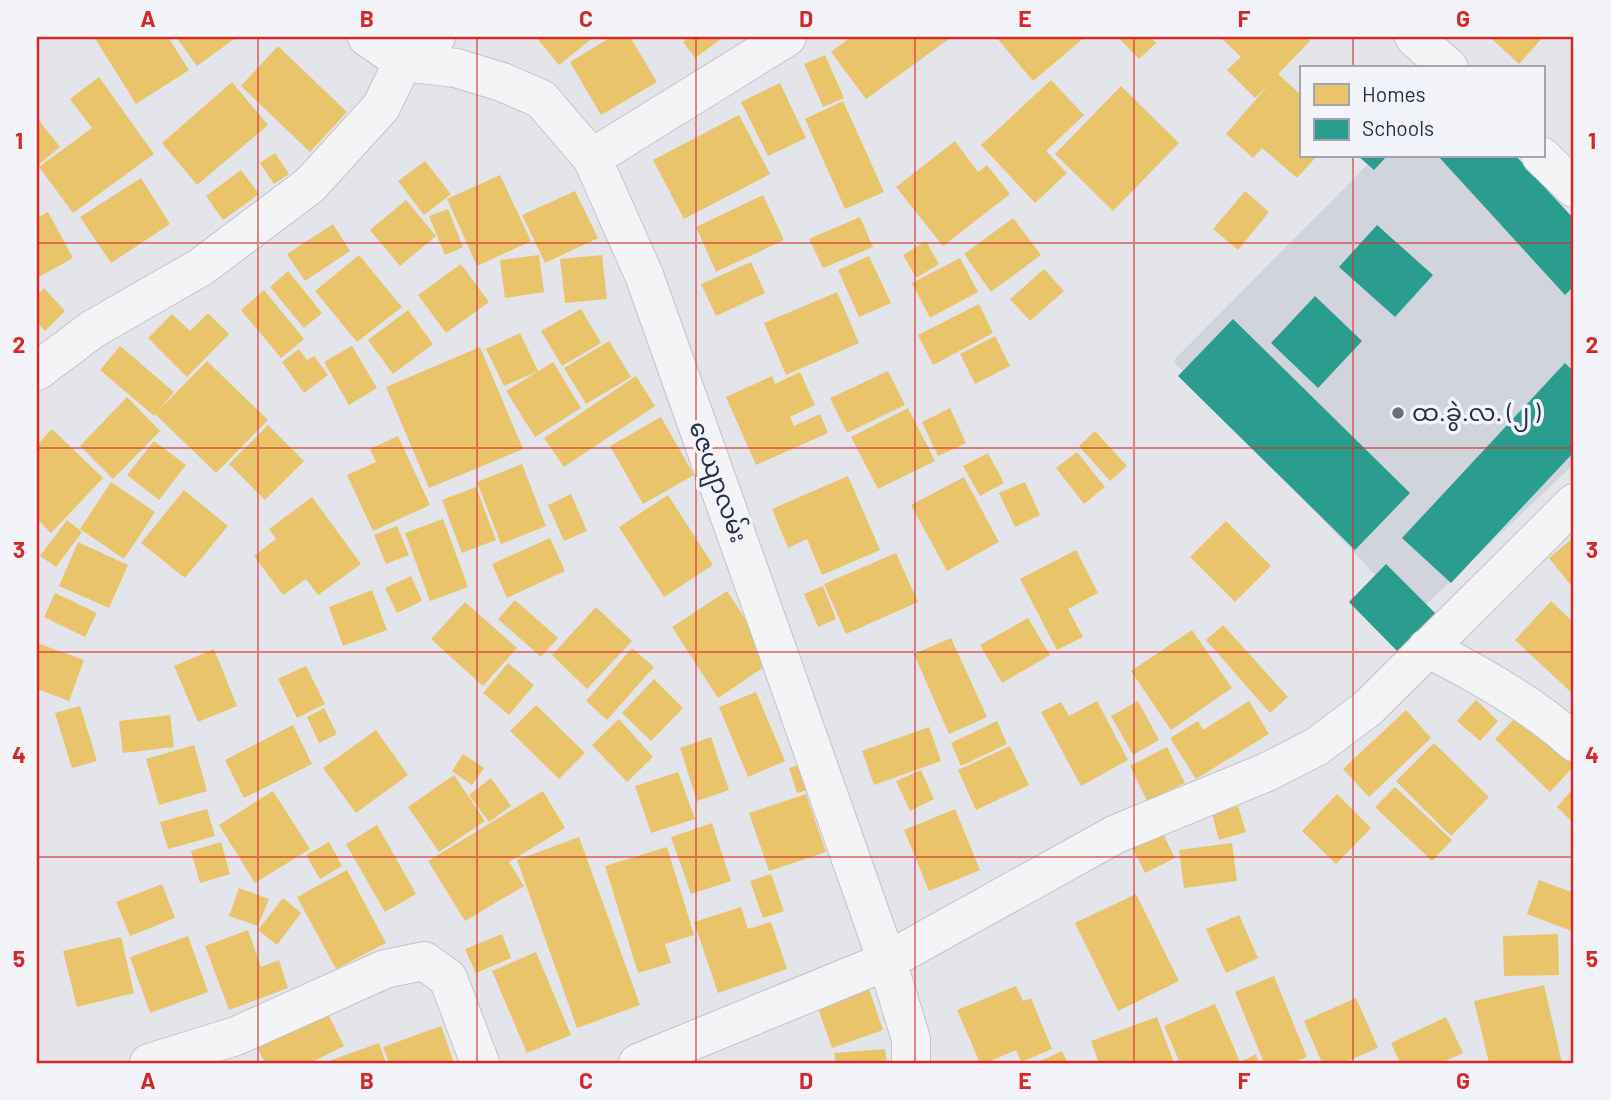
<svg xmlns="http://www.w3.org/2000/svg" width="1611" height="1100" viewBox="0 0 1611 1100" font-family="Barlow,'Noto Sans Myanmar',sans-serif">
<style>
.built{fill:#d2d4dd}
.homes{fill:#e9c46a}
.schools{fill:#2a9d8f}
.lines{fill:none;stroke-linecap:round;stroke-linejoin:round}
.minor-casing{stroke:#c2c3c8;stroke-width:40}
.minor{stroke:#f4f4f7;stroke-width:38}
.grid{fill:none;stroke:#d62828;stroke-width:2;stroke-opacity:0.55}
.poi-dot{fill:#6a6e7f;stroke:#f3f4f9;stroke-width:2.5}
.labels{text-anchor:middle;stroke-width:7;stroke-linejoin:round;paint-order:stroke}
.poi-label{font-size:24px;fill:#282e46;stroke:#f3f4f9;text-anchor:start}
.street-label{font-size:24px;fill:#282e46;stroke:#f3f4f9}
.neatline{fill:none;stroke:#d62828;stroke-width:2.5}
.grid-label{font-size:23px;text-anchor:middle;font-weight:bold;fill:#d62828}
</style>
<rect width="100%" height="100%" fill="#e4e5ea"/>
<path class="built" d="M1376 156H1481L1574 243V464L1414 616 1173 361Z"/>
<path class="homes" d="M94 37H168L189 70 136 104Z
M176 37H237L197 66Z
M536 37H594L559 65Z
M611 37H630L657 82 601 115 570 62Z
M690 37H724L695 58 683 42Z
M851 37H947L949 39 866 99 831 52Z
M996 37H1085L1033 81Z
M1118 37H1150L1156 43 1139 59Z
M1220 37H1306L1310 41 1278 74 1301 95V156H1317L1297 178 1262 148 1253 158 1226 134 1270 83 1255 98 1227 70 1241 57Z
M1495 37H1543L1519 64 1492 39Z
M278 46 347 112 310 152 241 86Z
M825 55 844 98 823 107 804 64Z
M99 77 154 154 73 213 39 167 92 128 70 99Z
M1051 80 1084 115 1046 151 1067 173 1035 203 981 145Z
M232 82 268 125 197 185 162 143Z
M780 83 806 138 768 156 741 102Z
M1121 86 1179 143 1113 211 1055 154Z
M843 101 884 192 845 209 805 119Z
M739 115 770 174 684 219 653 160Z
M37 118 60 147 37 166Z
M955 141 978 172 987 165 1010 194 943 246 896 187Z
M275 153 289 174 274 184 260 163Z
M425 161 451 194 424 215 398 181Z
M241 170 259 194 223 220 206 196Z
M500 175 531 241 477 266 447 199Z
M141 178 170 224 111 263 80 217Z
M575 191 598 238 545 263 522 215Z
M1245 191 1269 212 1238 250 1213 229Z
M763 195 784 240 716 272 696 227Z
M406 200 436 236 400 266 370 230Z
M448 209 463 247 445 255 429 216Z
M48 212 73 258 37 278V218Z
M860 217 873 247 823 268 809 239Z
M1013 218 1041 255 991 292 964 254Z
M333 224 350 251 305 281 287 254Z
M926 241 939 264 916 278 903 255Z
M359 255 402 307 357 342 315 291Z
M539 255 544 292 505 298 500 260Z
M602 255 607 299 565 303 560 259Z
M869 256 891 303 859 317 838 270Z
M960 258 978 292 930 318 912 283Z
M751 262 765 293 716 316 701 284Z
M461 264 489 302 446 333 418 295Z
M1044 269 1064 291 1030 321 1010 299Z
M288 271 322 313 304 328 270 287Z
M44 288 65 311 45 331 37 322V295Z
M264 290 304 339 281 358 241 310Z
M837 292 859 343 786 375 764 323Z
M979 304 993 333 933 365 918 335Z
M581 309 601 343 562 366 541 331Z
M408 310 433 344 393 374 368 340Z
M208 313 229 334 187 377 148 338 172 314 190 331Z
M520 333 538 371 504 386 486 349Z
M995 336 1010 366 975 384 960 354Z
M609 341 631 377 586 404 564 368Z
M120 346 174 392 157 412 207 361 268 420 216 473 155 414 154 416 100 370Z
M352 346 377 388 349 405 324 362Z
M480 347 523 449 429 488 386 387Z
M299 349 307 360 314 356 328 375 304 393 282 362Z
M553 362 581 408 535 437 506 391Z
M888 371 905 405 847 433 830 398Z
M800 372 815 405 790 417 794 426 820 414 828 433 756 465 726 397 772 376 775 384Z
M636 376 655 406 564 467 544 438Z
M127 397 160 431 113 479 80 446Z
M908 408 935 461 878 489 851 437Z
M950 408 966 443 938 456 922 422Z
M661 417 694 475 643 504 610 446Z
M268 425 304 461 265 500 229 464Z
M52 429 103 478 51 533 37 519V445Z
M1095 431 1127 466 1110 481 1079 446Z
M398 436 430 505 373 531 347 475 376 462 370 449Z
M154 441 186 465 159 500 127 475Z
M1077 452 1105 487 1084 504 1056 468Z
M988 453 1004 483 980 496 963 466Z
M522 464 546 526 501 544 477 482Z
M848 476 880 550 822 575 807 539 788 548 772 509Z
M964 477 999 542 947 571 911 505Z
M111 482 155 512 124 559 80 529Z
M1025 482 1040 515 1015 527 999 493Z
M476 487 496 540 462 553 442 500Z
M184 490 228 526 185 578 141 543Z
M571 494 587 531 564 541 548 505Z
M668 495 713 565 664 597 619 527Z
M312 497 361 564 318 595 306 579 283 595 254 556 276 539 269 529Z
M443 519 468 587 430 601 405 533Z
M67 520 82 532 56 567 40 556Z
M1226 521 1271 566 1235 602 1190 557Z
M397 526 409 555 386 564 374 535Z
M1574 537V589L1549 558Z
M550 538 565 571 507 598 492 564Z
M78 542 128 565 109 608 59 586Z
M1076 550 1098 593 1068 609 1083 637 1057 650 1020 579Z
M896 553 918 602 846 634 824 584Z
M411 576 422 601 397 613 385 588Z
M823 586 836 619 818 627 804 594Z
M372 590 387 630 343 646 329 607Z
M727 591 773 661 718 698 672 627Z
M55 593 97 613 85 637 44 617Z
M515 600 558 638 541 657 498 619Z
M1551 601 1574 623V695L1515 640Z
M465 602 517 648 483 686 431 639Z
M596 607 632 641 587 689 552 655Z
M1028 618 1050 655 1002 683 980 645Z
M1223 625 1288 697 1270 713 1206 640Z
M1192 630 1232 688 1171 730 1131 671Z
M951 638 987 717 949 734 914 654Z
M37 643 84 660 69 701 37 689Z
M632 648 654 667 607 720 586 701Z
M214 649 237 706 198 722 174 666Z
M508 663 534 685 509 715 483 693Z
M306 666 325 704 297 718 278 679Z
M654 679 683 708 651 741 622 713Z
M756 692 785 761 748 777 719 707Z
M1476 700 1498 721 1480 741 1457 721Z
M1097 701 1128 760 1081 786 1041 712 1061 702 1069 716Z
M1138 701 1159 740 1133 755 1111 716Z
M1249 701 1269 734 1196 779 1170 738 1198 721 1203 730Z
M536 705 585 753 559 779 510 731Z
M80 706 97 761 72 768 55 713Z
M324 708 337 734 319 743 307 717Z
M1406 710 1431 738 1369 797 1343 769Z
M1523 710 1574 759V766L1550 792 1495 739Z
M170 715 174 747 123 753 119 721Z
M619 719 653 757 627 782 592 745Z
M997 721 1007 744 961 766 951 743Z
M293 725 312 764 244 798 225 760Z
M929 727 941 761 874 785 862 751Z
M376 730 408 775 356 813 323 768Z
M711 737 729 790 697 801 680 748Z
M1434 743 1489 797 1451 836 1396 781Z
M194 745 207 791 159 805 146 759Z
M1010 746 1029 785 976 810 958 770Z
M1167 747 1185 783 1147 801 1130 766Z
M463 754 484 768 472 785 452 771Z
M809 762 817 787 797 793 789 768Z
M921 770 934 799 910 811 896 781Z
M678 772 695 819 651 833 635 786Z
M454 775 485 821 439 852 408 807Z
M491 778 511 806 489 822 469 795Z
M1395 787 1452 840 1432 861 1375 807Z
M1574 787V824L1557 807Z
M273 791 310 849 255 883 219 825Z
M543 791 565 828 509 862 524 886 465 921 428 861Z
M806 794 826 852 769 871 749 813Z
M1337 794 1371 828 1336 864 1302 831Z
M1238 806 1246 832 1219 840 1212 814Z
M207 809 215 836 168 849 160 822Z
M955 809 980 870 929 891 904 830Z
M712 823 731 881 691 894 671 837Z
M377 825 416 894 385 912 346 844Z
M1162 832 1175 858 1145 873 1132 847Z
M579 837 640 1005 577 1028 517 860Z
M221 842 230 874 200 883 191 851Z
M329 842 342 866 320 879 306 855Z
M1232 843 1237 881 1184 888 1179 850Z
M667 847 694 935 665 944 671 963 638 973 605 866Z
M347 870 386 943 336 969 297 897Z
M771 874 784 911 763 918 750 881Z
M1539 880 1574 893V932L1527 914Z
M162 884 175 918 130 936 116 902Z
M239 888 269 899 258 926 229 916Z
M1136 894 1179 981 1118 1011 1075 923Z
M283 898 301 913 277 945 258 930Z
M741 907 748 929 771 922 787 969 718 993 694 922Z
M1239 915 1258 958 1226 973 1206 929Z
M248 930 261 967 279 960 288 988 229 1010 205 946Z
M502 934 511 958 476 973 465 949Z
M1558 934 1559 975 1504 976 1503 936Z
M188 936 208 992 150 1013 130 957Z
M121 937 134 993 77 1007 63 951Z
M536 952 571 1035 527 1053 492 971Z
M1274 976 1307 1057 1292 1063H1264L1235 992Z
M867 983 883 1030 832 1048 815 1000Z
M1544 985 1562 1063H1489L1474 1001Z
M1016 986 1023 1001 1031 998 1052 1049 1021 1062 1016 1050 986 1063H980L957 1010Z
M1356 998 1378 1048 1343 1063H1322L1304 1021Z
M1215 1004 1240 1062 1256 1054 1259 1063H1180L1164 1026Z
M324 1006 344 1046 310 1063H265L254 1041Z
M1157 1017 1174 1063H1099L1091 1041Z
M1446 1017 1463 1053 1441 1063H1400L1391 1043Z
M441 1026 454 1063H389L383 1047Z
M379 1043 386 1063H323Z
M885 1049 887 1063H836L834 1053Z
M1062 1051 1068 1063H1036Z"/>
<path class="schools" d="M1358 156H1387L1374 170Z
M1438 156H1516L1574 219V286L1565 295Z
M1377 225 1433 275 1395 317 1339 267Z
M1315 296 1362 341 1318 388 1271 343Z
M1233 319 1410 493 1355 550 1178 376Z
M1565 363 1574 372V452L1451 583 1402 538Z
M1386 564 1438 616 1400 654 1349 602Z"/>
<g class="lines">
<defs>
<path id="minor" d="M367 37 403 62 456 68 502 82 541 99 592 158 644 275 778 652 887 961 911 1039V1063
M1414 37 1449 68
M1541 156 1574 188
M592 158 787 37
M37 371 93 329 201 267 310 185 381 107 403 62 436 37
M1427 648C1477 673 1533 705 1574 742
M149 1063 236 1036 385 969 424 961 448 978 480 1063
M638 1063 887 961 1116 834 1267 772 1316 747 1368 708 1574 503"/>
</defs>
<use href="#minor" class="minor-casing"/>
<use href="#minor" class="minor"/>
</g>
<path class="grid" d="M258 37V1063M477 37V1063M696 37V1063M915 37V1063M1134 37V1063M1353 37V68M1353 156V1063M37 243H1574M37 448H1574M37 652H1574M37 857H1574"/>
<circle class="poi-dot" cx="1398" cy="413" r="7"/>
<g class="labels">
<g class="poi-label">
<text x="1412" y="421">ထ.ခွဲ.လ. (၂ )</text>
</g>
<g class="street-label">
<text transform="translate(718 482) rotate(70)" y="8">ဇေယျာလမ်း</text>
</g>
</g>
<rect width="1611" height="1100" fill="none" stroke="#f3f4f9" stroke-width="77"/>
<rect x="1300" y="66" width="245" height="91" fill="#f3f4f9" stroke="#a2a5b1" stroke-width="2"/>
<rect x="1314" y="84" width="35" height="21" fill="#e9c46a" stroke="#a2a5b1" stroke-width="2"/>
<text x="1362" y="102" font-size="21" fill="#282e46">Homes</text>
<rect x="1314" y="119" width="35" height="21" fill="#2a9d8f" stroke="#a2a5b1" stroke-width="2"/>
<text x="1362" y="136" font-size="21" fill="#282e46">Schools</text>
<rect x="38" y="38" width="1534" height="1024" class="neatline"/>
<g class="grid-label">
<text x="148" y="27">A</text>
<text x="367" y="27">B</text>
<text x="586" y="27">C</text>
<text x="806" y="27">D</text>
<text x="1025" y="27">E</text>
<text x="1244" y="27">F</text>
<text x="1463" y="27">G</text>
<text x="19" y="149">1</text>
<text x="1592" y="149">1</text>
<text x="19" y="353">2</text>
<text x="1592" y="353">2</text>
<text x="19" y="558">3</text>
<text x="1592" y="558">3</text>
<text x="19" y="763">4</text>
<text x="1592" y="763">4</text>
<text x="19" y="967">5</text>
<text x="1592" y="967">5</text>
<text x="148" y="1089">A</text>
<text x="367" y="1089">B</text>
<text x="586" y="1089">C</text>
<text x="806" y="1089">D</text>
<text x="1025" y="1089">E</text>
<text x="1244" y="1089">F</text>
<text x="1463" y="1089">G</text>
</g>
</svg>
